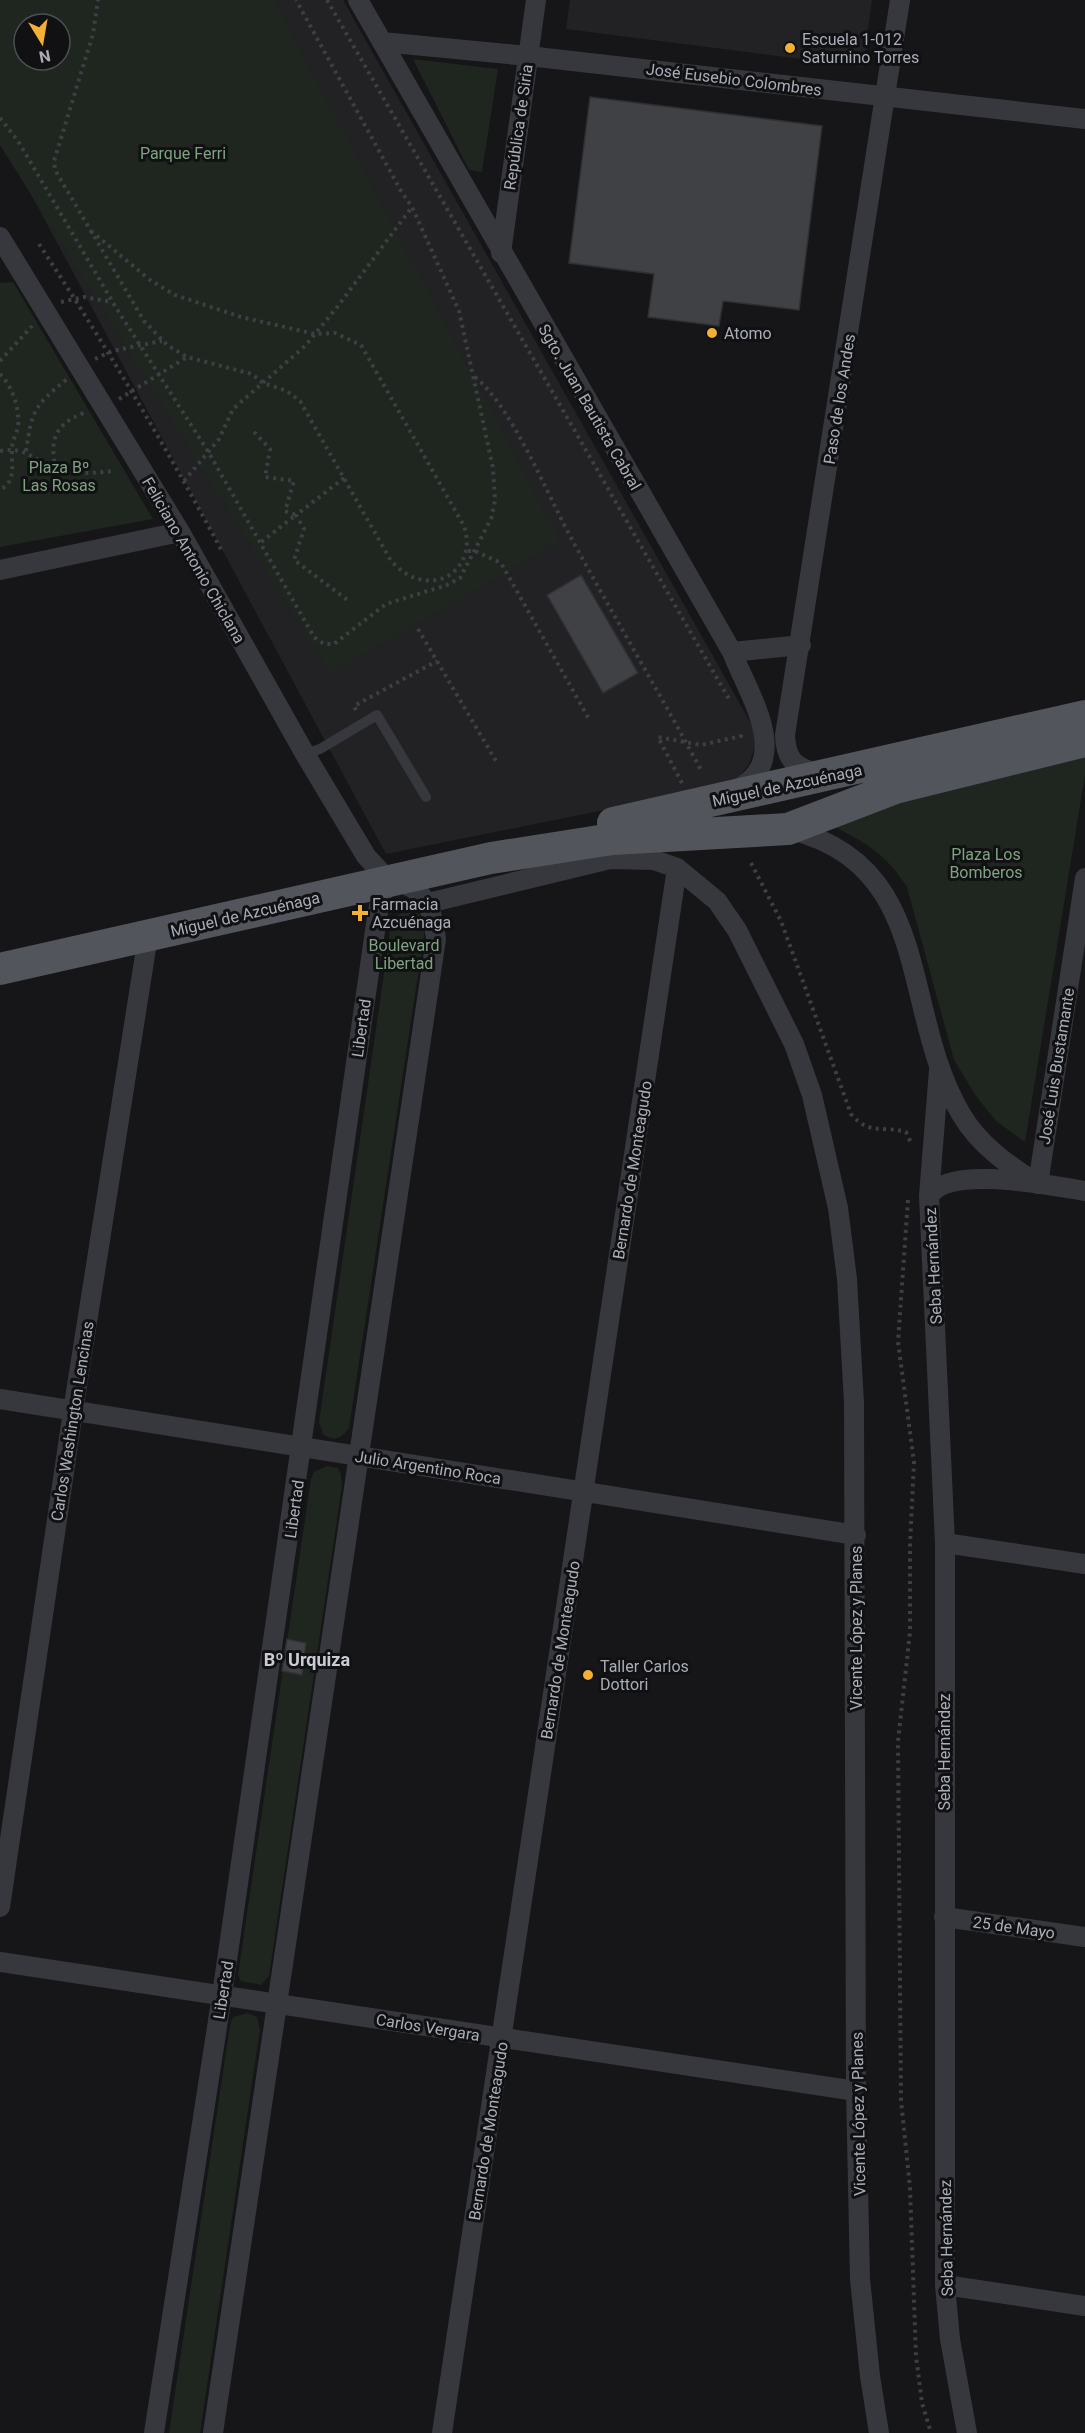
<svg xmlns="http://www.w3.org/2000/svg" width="1085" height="2433" viewBox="0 0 1085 2433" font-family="Roboto,sans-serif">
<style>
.built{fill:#222225}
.green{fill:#1e261f;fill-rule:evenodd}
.building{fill:#404145;stroke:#303034;stroke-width:1.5}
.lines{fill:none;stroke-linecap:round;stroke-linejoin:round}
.path{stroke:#3d3f44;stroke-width:4;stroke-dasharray:3 4.5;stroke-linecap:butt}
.lane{stroke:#37383d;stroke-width:10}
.street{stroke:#37383d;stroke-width:20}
.primary{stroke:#53555c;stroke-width:32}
.poi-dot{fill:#f2b134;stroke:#111113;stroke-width:2}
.labels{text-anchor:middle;stroke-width:6;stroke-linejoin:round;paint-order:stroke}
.poi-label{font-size:16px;fill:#a8adb8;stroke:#111113;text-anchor:start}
.street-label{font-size:16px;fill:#a8adb8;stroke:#111113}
.park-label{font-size:16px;fill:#7fa381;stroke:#111113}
.neighbourhood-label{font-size:18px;font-weight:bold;fill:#c9ccd4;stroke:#111113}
</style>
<rect width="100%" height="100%" fill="#161618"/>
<path class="built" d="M11 0H343L753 727 756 743 749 764 737 780 728 785 386 854 12 159 60 60V24Z
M570 0H872L863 67 566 29Z"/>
<path class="green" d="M0 0H273L560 541 330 673 0 145ZM24 24H60V60H24Z
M413 59 498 69 482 172 469 170Z
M13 282 153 519 0 547V283Z
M1085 750V775L1025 1142 996 1121 976 1096 954 1060 907 887C885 853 866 843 831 825L884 804Z
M410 910C424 913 425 924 424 936L349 1428C341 1439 334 1442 323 1434L319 1422 391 925 399 914Z
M327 1466 338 1468 341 1474 342 1486 269 1976 261 1985 241 1981 238 1975 311 1479 314 1472Z
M248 2013 257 2017 260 2029 200 2433H169L230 2025 233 2017Z"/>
<path class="building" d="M590 97 822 126 799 310 723 301 719 326 648 317 654 274 569 263Z
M581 575 638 673 603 693 547 595Z
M287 1639 306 1643 302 1675 282 1671Z"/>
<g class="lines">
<path class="path" d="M327 0 729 699
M0 118 18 141 115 306 209 453 314 637 324 644H334L386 604 447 585 460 578 491 519 495 501 493 468 459 311 412 207 401 191 296 0
M91 231 150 280 175 295 241 317 315 334 335 333 361 345 464 526C475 557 452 588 418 579 407 576 399 569 391 561L300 401 287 391 263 383 252 374 187 357 167 345 144 321 55 170 54 161 93 34 98 0
M39 244C105 344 166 447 223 553
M61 302 84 297 112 302
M95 359 112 351 162 341
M0 361 32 326
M0 374C12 386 20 408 18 426 17 434 12 440 12 448 11 464 17 481 0 490
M475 377C511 406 545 489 568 532 611 612 658 690 701 770
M119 399 187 357
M254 432 270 449 265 477 294 481 285 511 296 515 260 543
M0 451C28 446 34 462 57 469 75 475 96 473 114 471
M26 451C32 410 34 406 67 379
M56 469C49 440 55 424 84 413
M344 478 296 515 304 529 294 560 350 602
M184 481 219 439 233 409 305 346 338 306 412 207
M468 551H475L501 563 589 719
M418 629 496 761
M356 710 354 706 437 661
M682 783 658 737 701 745 741 736 742 733
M751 863 781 921 851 1114C870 1136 882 1125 906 1132L912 1145
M908 1200 898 1342 914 1462 910 1545V1632L898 1741 901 2100 910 2188 916 2356 922 2403 931 2433"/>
<path class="lane" d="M305 754 320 749 377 715 426 797"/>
<path class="street" d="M358 0 732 652C749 696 794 760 736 790
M382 42 528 56 1085 119
M0 237 180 532 305 754 366 856 389 881
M501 253 536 0
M0 570 180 532
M732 652 801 645
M819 774C795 767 786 761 785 735L900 0
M788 829C936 865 899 1010 961 1114 979 1145 1008 1165 1038 1184
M428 903 610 859 654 860 677 868 717 901 737 930 794 1044 812 1095 838 1208 847 1279 854 1403 856 2091 860 2279 870 2376 879 2433
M939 1070 929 1196 945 1543V2285L950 2339 967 2433
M1038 1184 1085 878
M929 1196C949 1164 1052 1186 1085 1191
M0 1399 856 1535
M945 1543 1085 1564
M0 1907 73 1411 148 936
M944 1917 1085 1937
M0 1962 856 2091
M945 2285 1085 2306
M154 2433 222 1995 377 917 381 896 389 881
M213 2433 436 939C433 911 426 887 395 882
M442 2433 677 868"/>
<path class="primary" d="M613 823 1085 716
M0 969 491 858 612 839 788 829 895 788 1085 741"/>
</g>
<g class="poi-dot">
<circle cx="790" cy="48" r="6"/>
<circle cx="712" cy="333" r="6"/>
<path d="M357 904h6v6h6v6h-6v6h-6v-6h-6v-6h6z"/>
<circle cx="588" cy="1675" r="6"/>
</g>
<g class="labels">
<g class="poi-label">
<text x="802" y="45">Escuela 1-012<tspan x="802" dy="18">Saturnino Torres</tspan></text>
<text x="724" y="339">Atomo</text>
<text x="372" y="910">Farmacia<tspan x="372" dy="18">Azcuénaga</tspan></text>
<text x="600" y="1672">Taller Carlos<tspan x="600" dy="18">Dottori</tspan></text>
</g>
<g class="street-label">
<text transform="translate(734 79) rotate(7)" y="6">José Eusebio Colombres</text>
<text transform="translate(518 127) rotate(-82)" y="6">República de Siria</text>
<text transform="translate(839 399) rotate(-81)" y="6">Paso de los Andes</text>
<text transform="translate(590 407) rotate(60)" y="6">Sgto. Juan Bautista Cabral</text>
<text transform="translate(194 560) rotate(60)" y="6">Feliciano Antonio Chiclana</text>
<text transform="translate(787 785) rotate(-12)" y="6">Miguel de Azcuénaga</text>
<text transform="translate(245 914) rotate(-13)" y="6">Miguel de Azcuénaga</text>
<text transform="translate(361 1028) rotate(-82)" y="6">Libertad</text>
<text transform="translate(1056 1066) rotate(-81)" y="6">José Luis Bustamante</text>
<text transform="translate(632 1170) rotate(-81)" y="6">Bernardo de Monteagudo</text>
<text transform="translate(933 1266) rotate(-93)" y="6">Seba Hernández</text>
<text transform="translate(72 1421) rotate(-81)" y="6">Carlos Washington Lencinas</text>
<text transform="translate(428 1467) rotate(9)" y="6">Julio Argentino Roca</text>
<text transform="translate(294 1509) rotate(-82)" y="6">Libertad</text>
<text transform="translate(856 1628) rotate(-90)" y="6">Vicente López y Planes</text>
<text transform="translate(560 1650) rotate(-81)" y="6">Bernardo de Monteagudo</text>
<text transform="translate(944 1752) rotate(-90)" y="6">Seba Hernández</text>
<text transform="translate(1014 1927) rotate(8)" y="6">25 de Mayo</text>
<text transform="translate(223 1990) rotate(-81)" y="6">Libertad</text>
<text transform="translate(428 2027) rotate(9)" y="6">Carlos Vergara</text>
<text transform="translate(858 2114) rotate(-91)" y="6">Vicente López y Planes</text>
<text transform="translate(488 2131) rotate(-81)" y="6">Bernardo de Monteagudo</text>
<text transform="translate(946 2238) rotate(-91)" y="6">Seba Hernández</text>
</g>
<g class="park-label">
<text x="183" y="159">Parque Ferri</text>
<text x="59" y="473">Plaza Bº<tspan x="59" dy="18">Las Rosas</tspan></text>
<text x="986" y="860">Plaza Los<tspan x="986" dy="18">Bomberos</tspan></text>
<text x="404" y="951">Boulevard<tspan x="404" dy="18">Libertad</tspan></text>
</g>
<g class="neighbourhood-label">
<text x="307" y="1666">Bº Urquiza</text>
</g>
</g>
<g transform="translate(42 42) rotate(169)"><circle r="28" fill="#111113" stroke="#4d4f55" stroke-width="1.5"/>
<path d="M0-4.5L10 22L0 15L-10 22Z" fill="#f2b134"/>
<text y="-9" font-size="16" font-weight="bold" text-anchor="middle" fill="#a8adb8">N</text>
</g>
</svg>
